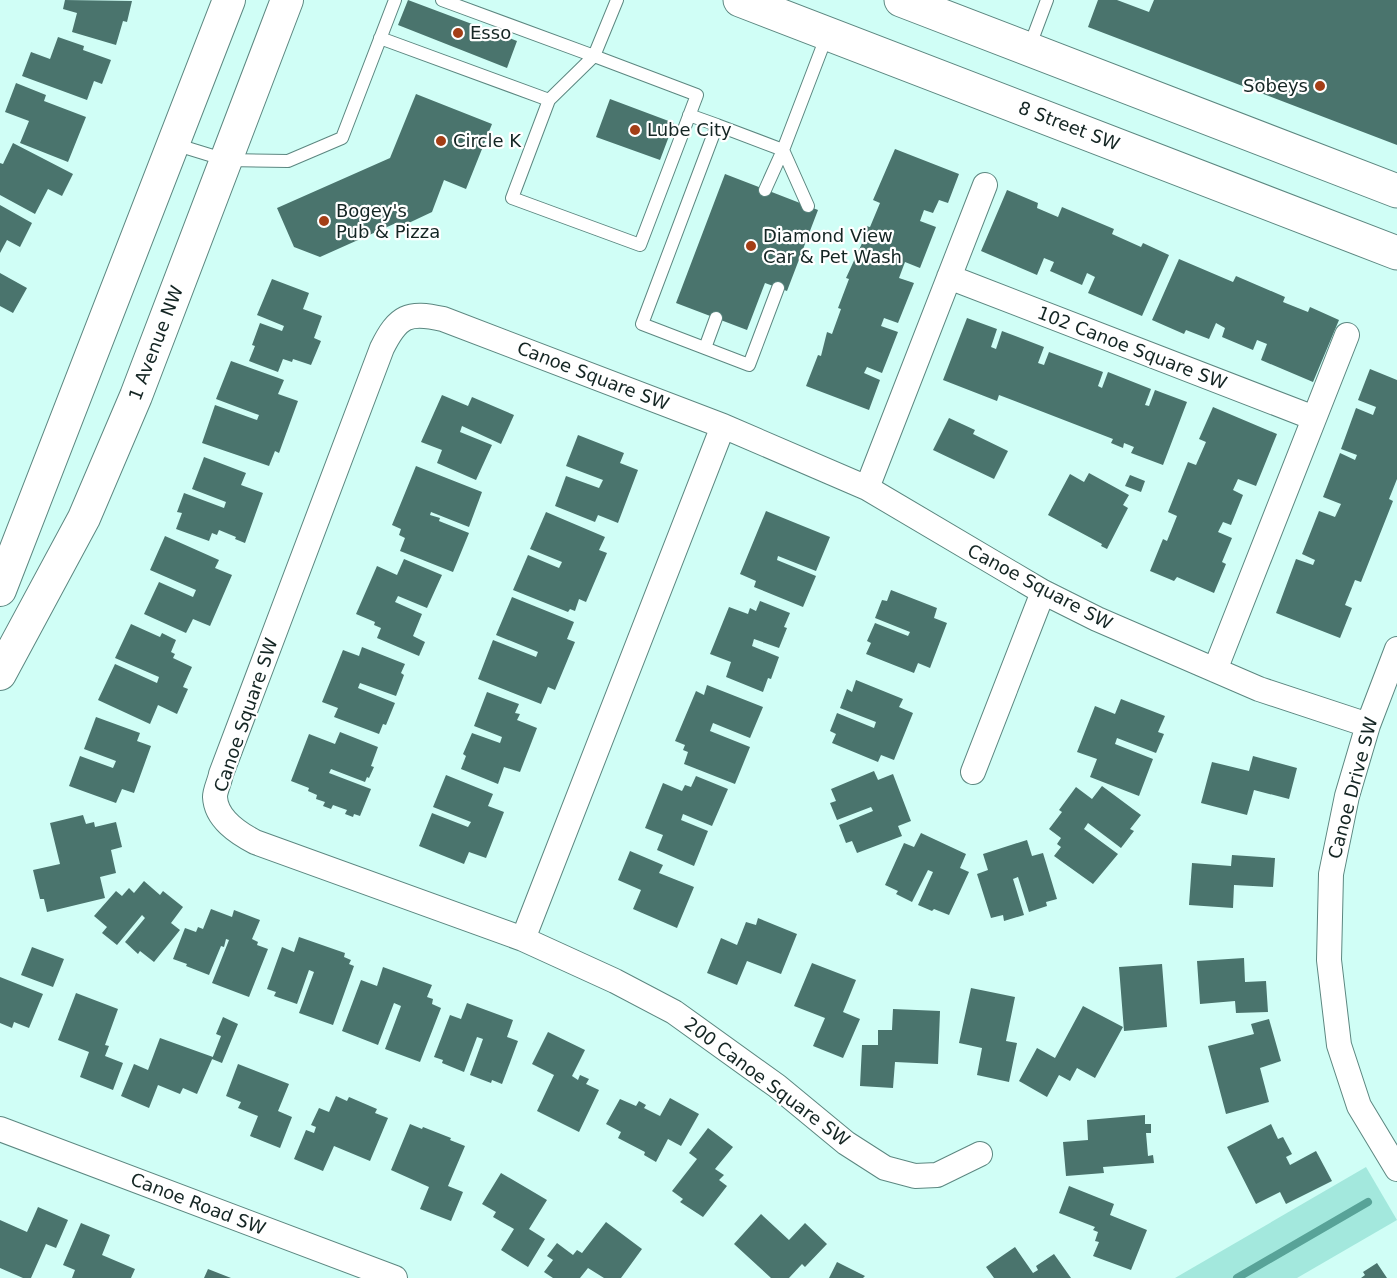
<svg xmlns="http://www.w3.org/2000/svg" width="1397" height="1278" viewBox="0 0 1397 1278" font-family="'DejaVu Sans',sans-serif">
<style>
.green{fill:#a3e8dd}
.lines{fill:none;stroke-linecap:round;stroke-linejoin:round}
.stream{stroke:#58a398;stroke-width:8}
.building{fill:#4a746d}
.service-casing{stroke:#5c8780;stroke-width:14}
.minor-casing{stroke:#5c8780;stroke-width:26}
.tertiary-casing{stroke:#5c8780;stroke-width:34}
.secondary-casing{stroke:#5c8780;stroke-width:35}
.service{stroke:#fff;stroke-width:12}
.minor{stroke:#fff;stroke-width:24}
.tertiary{stroke:#fff;stroke-width:32}
.secondary{stroke:#fff;stroke-width:33}
.poi-dot{fill:#a43e16;stroke:#fff;stroke-width:2}
.labels{text-anchor:middle;stroke-width:4.5;stroke-linejoin:round;paint-order:stroke}
.poi-label{font-size:18px;fill:#142523;stroke:#fff;text-anchor:start}
.street-label{font-size:18px;fill:#142523;stroke:#fff}
</style>
<rect width="100%" height="100%" fill="#d0fef6"/>
<path class="green" d="M1366 1167 1397 1220 1297 1278H1175Z"/>
<g class="lines">
<path class="stream" d="M1237 1278 1368 1202"/>
</g>
<path class="building" d="M65 0 132 1 127 22 123 21 116 45 72 32 77 13 63 9Z
M408 0 517 41 507 68 398 25Z
M1098 0H1117L1149 12 1154 0H1397V145L1088 27Z
M58 37 84 46 83 50 111 60 102 84 94 81 87 100 22 76 31 52 50 59Z
M16 83 46 95 44 101 86 117 68 162 20 143 29 121 5 112Z
M416 94 492 124 466 189 444 180 432 212 398 228 396 223 320 257 294 247 277 208 390 158Z
M610 99 674 123 660 160 596 137Z
M13 143 73 174 62 196 48 189 35 214 0 195V163L3 164Z
M895 149 959 174 948 203 939 200 933 213 924 210 920 221 936 227 920 268 905 262 899 278 914 283 898 323 884 318 881 326 898 332 882 373 867 367 864 373 880 380 869 410 806 386 818 355 821 356 827 332 832 334 841 309 838 308 849 279 846 278 864 239 861 238 866 226 870 227 880 203 873 200Z
M725 174 818 210 787 291 765 283 747 330 676 303Z
M1007 190 1038 203 1037 208 1058 217 1062 207 1114 229 1112 234 1141 247 1143 243 1169 255 1142 316 1088 293 1095 277 1087 273 1082 285 1050 271 1054 262 1044 258 1037 275 981 251Z
M0 205 32 223 20 247 7 240 0 253Z
M1179 259 1233 282 1236 276 1285 297 1283 302 1308 312 1310 307 1339 320 1313 382 1261 360 1267 344 1257 340 1253 350 1222 337 1225 328 1216 323 1209 339 1186 330 1184 334 1152 320Z
M0 273 27 288 13 313 0 306Z
M272 279 309 293 303 309 322 316 314 338 321 341 311 365 293 359 292 362 283 359 278 372 249 361 255 346 252 345 260 323 282 331 284 326 257 315Z
M967 318 997 329 991 347 996 349 1002 331 1044 347 1038 363 1044 365 1049 352 1103 372 1098 386 1102 388 1108 372 1151 389 1145 405 1149 406 1155 390 1187 402 1163 465 1131 453 1134 447 1124 443 1123 448 1111 443 1113 439 999 395 997 401 943 380Z
M231 361 284 380 278 394 298 401 279 453 275 451 269 466 202 443 215 405 257 420 259 415 216 399Z
M1370 369 1397 380V479L1389 499 1393 501 1361 582 1355 580 1345 605 1352 608 1340 638 1276 613 1296 559 1313 565 1315 560 1302 554 1319 511 1335 517 1341 504 1323 497 1340 453 1355 460 1357 455 1341 449 1356 408 1373 415 1376 407 1358 400Z
M442 395 468 406 472 397 514 415 501 444 462 426 460 432 492 445 476 480 437 463 442 450 421 442Z
M1213 407 1277 434 1256 486 1238 479 1233 490 1243 495 1231 525 1223 522 1218 532 1232 538 1222 562 1226 564 1214 593 1177 577 1174 581 1150 571 1163 539 1167 541 1177 516 1168 512 1188 462 1196 465 1206 442 1199 439Z
M949 418 975 430 973 434 1008 451 994 479 933 450Z
M578 435 624 453 620 463 638 470 618 523 598 515 595 522 555 506 566 476 599 488 603 480 566 466Z
M204 457 246 473 241 485 263 493 245 543 235 539 236 537 219 530 217 535 212 533 209 541 176 529 182 513 177 512 184 493 224 508 226 502 192 489Z
M416 466 482 492 469 527 431 512 430 515 440 518 439 521 469 533 453 572 400 551 405 538 399 535 401 529 392 525Z
M1089 473 1129 495 1123 505 1128 508 1107 549 1101 546 1102 544 1048 515 1070 474 1084 482Z
M1130 475 1145 481 1141 492 1125 486Z
M766 511 830 537 816 571 778 556 777 560 816 576 803 607 754 587 756 581 740 574Z
M546 512 605 537 599 550 607 553 586 602 579 599 575 611 570 609 568 612 513 590 528 555 559 568 562 562 530 549Z
M165 536 219 560 215 568 232 575 210 626 193 619 186 633 144 614 159 582 193 597 196 590 150 570Z
M404 559 442 575 427 608 398 596 395 602 422 614 413 636 425 642 419 656 377 638 381 628 374 625 375 622 356 614 377 566 397 575Z
M891 590 937 608 934 618 947 623 930 668 918 663 914 673 866 654 871 643 867 641 875 623 908 636 910 632 875 618 882 600 887 601Z
M512 597 574 622 567 639 575 642 555 690 548 687 541 704 478 679 493 640 536 657 538 652 496 635Z
M760 601 790 613 784 627 787 628 779 648 754 639 752 646 779 657 771 679 768 678 763 692 726 677 731 662 710 654 729 607 748 614 750 608 756 611Z
M131 624 160 637 162 633 176 640 171 652 175 654 173 658 192 667 183 687 188 689 177 714 158 705 150 724 98 700 115 664 157 683 159 677 115 658Z
M362 647 405 664 401 673 404 675 396 696 360 683 358 688 395 703 386 725 383 724 379 734 334 717 338 708 322 702 343 650 359 656Z
M856 680 903 699 899 707 913 713 894 760 881 755 878 762 832 743 836 734 830 731 837 713 874 728 876 722 840 708 847 689 852 692Z
M707 685 763 707 750 738 713 723 710 731 750 747 735 784 684 764 688 752 683 750 685 745 675 741 696 691 704 695Z
M487 692 519 704 515 713 520 714 517 720 537 728 520 772 504 767 498 784 461 769 466 756 463 754 472 733 500 743 502 737 474 726Z
M1121 699 1165 716 1158 732 1164 734 1156 753 1117 738 1115 744 1153 759 1139 796 1090 777 1097 759 1077 752 1095 706 1115 714Z
M96 717 140 733 137 741 151 746 134 793 122 789 116 803 69 786 80 756 113 768 116 761 84 749Z
M340 732 378 747 371 766 374 767 369 778 367 777 365 782 331 769 329 773 371 789 360 816 354 814 353 817 345 814 347 810 333 805 331 809 323 806 325 802 316 799 317 795 308 791 309 788 291 781 309 734 335 744Z
M1253 756 1297 768 1289 799 1254 790 1247 815 1201 803 1212 762 1249 771Z
M874 771 878 780 893 774 911 821 898 826 902 836 857 853 852 841 846 843 839 825 873 811 871 807 837 820 830 803 836 801 831 789Z
M446 775 493 794 488 806 504 812 486 858 469 852 464 864 419 846 432 813 468 827 471 822 433 807Z
M696 776 728 789 712 826 683 814 681 820 708 831 694 866 657 850 663 835 645 828 663 783 682 791 685 785 691 787Z
M1102 786 1141 815 1130 829 1134 831 1121 848 1088 823 1084 829 1118 854 1093 884 1054 856 1061 847 1057 844 1061 838 1049 829 1062 812 1059 810 1076 787 1092 799Z
M83 815 86 824 94 822 95 827 116 822 122 847 111 850 116 873 100 877 105 898 47 912 44 899H40L33 870 60 864 50 823Z
M921 833 966 854 960 868 969 872 949 915 934 909 932 911 918 905 933 872 928 870 912 902 896 894 898 891 885 885 904 843 914 847Z
M1027 840 1032 856 1043 853 1057 899 1046 902 1047 906 1029 912 1018 877 1013 879 1024 915 1004 921 1003 915 991 918 977 874 988 870 983 854Z
M630 851 663 865 659 873 694 887 677 928 633 909 641 890 618 880Z
M1232 855 1275 858 1273 887 1234 885 1233 908 1189 905 1192 863 1231 866Z
M144 881 160 895 163 891 183 907 171 923 180 930 154 962 140 951 138 954 125 942 145 918 142 915 117 945 102 933 107 927 94 916 116 891 122 896 129 888 134 893Z
M211 909 232 917 234 910 260 920 252 939 258 942 257 945 268 949 249 997 212 983 229 940 226 939 224 947 221 946 209 975 186 966 187 964 173 959 185 928 196 932 198 927 203 929Z
M758 918 797 934 781 974 747 961 737 985 707 973 721 938 737 945 746 922 756 925Z
M299 937 345 953 344 957 351 960 349 964 354 966 333 1025 299 1013 314 972 309 970 297 1004 274 996 276 992 267 989 282 947 294 952Z
M32 947 64 959 53 987 21 975Z
M1244 958 1245 982 1266 981 1268 1012 1236 1013 1235 1001 1200 1004 1197 961Z
M812 963 856 980 843 1012 860 1019 843 1058 813 1046 825 1018 794 1006Z
M1162 964 1167 1027 1124 1031 1119 967Z
M383 967 432 985 427 997 433 999 432 1004 441 1008 420 1062 385 1049 401 1006 394 1003 378 1045 342 1031 361 980 377 986Z
M0 977 43 994 29 1028 14 1022 12 1028 0 1023Z
M971 988 1015 997 1006 1041 1017 1043 1009 1082 977 1075 982 1048 959 1043Z
M76 993 118 1009 105 1045 109 1046 105 1056 123 1063 113 1090 80 1077 89 1052 58 1040Z
M467 1003 513 1020 507 1037 518 1041 502 1084 492 1080 491 1083 470 1075 483 1039 477 1037 464 1072 442 1063 443 1060 434 1057 450 1015 461 1019Z
M1083 1006 1123 1027 1095 1078 1077 1068 1070 1081 1059 1075 1047 1097 1019 1081 1037 1048 1055 1058Z
M893 1009 940 1011 938 1064 895 1062 893 1088 860 1086 862 1045H878V1030H892Z
M223 1017 238 1024 222 1063 212 1059 221 1036 216 1034Z
M1269 1019 1281 1061 1260 1068 1269 1102 1226 1114 1208 1046 1254 1034 1251 1024Z
M548 1032 585 1050 572 1076 578 1080 580 1075 589 1079 586 1084 599 1090 579 1132 537 1111 554 1075 532 1064Z
M160 1038 213 1057 197 1094 183 1088 180 1094 158 1085 149 1108 121 1096 134 1064 148 1070Z
M238 1064 289 1084 278 1111 292 1117 280 1148 250 1136 258 1116 238 1108 241 1102 226 1096Z
M336 1096 347 1101 349 1097 377 1109 375 1113 388 1118 370 1161 334 1146 323 1171 294 1159 306 1130 314 1133 316 1127 311 1125 319 1108 329 1112Z
M670 1098 699 1114 681 1146 668 1139 656 1162 644 1155 645 1152 618 1138 621 1132 606 1124 620 1099 636 1106 639 1101 646 1105 644 1108 660 1116Z
M1145 1115V1124H1151V1133H1146L1148 1156 1153 1155 1154 1163 1103 1167 1104 1173 1066 1176 1063 1142 1088 1140 1087 1120Z
M410 1124 422 1129 423 1127 451 1138 450 1140 465 1146 448 1186 463 1192 451 1221 420 1209 429 1187 391 1170Z
M1271 1124 1278 1139 1283 1137 1292 1154 1286 1157 1290 1165 1316 1151 1332 1181 1286 1204 1280 1192 1256 1204 1227 1147Z
M708 1128 733 1147 715 1169 724 1175 719 1180 727 1186 703 1217 680 1202 683 1199 672 1191 697 1159 689 1153Z
M501 1173 547 1200 529 1229 545 1239 528 1267 501 1250 514 1229 493 1217 496 1212 482 1204Z
M1069 1186 1114 1204 1110 1215 1147 1230 1131 1270 1093 1256 1099 1242 1095 1241 1098 1232 1093 1230 1095 1227 1059 1213Z
M38 1207 68 1220 56 1248 46 1244 31 1278H23L0 1268V1220L27 1232Z
M761 1214 789 1240 805 1223 827 1244 805 1267 802 1264 789 1278H771L734 1244Z
M606 1222 642 1249 621 1278H604L588 1268 580 1278H553L544 1272 553 1260 547 1256 557 1243 573 1255 577 1250 582 1253Z
M81 1223 110 1235 102 1255 135 1269 131 1278H72L75 1270 63 1265Z
M1015 1247 1033 1273 1038 1270 1036 1266 1054 1254 1071 1278H994L986 1267Z
M837 1262 865 1276 863 1278H829Z
M1377 1263 1387 1278H1361L1365 1275 1363 1272Z
M208 1269 231 1278H204Z"/>
<g class="lines">
<defs>
<path id="service" d="M442 0 594 56 617 0
M380 38 549 100
M1029 48 1047 0
M594 56 697 95 640 245 512 198 549 100Z
M689 115 717 125
M174 144 226 160 288 161 342 138 395 0
M765 190 783 150 827 35
M778 288 749 365 642 324 717 125 783 150 808 206
M705 348 716 318"/>
<path id="minor" d="M949 277 1314 418
M867 488 985 185
M1397 649 1368 725 1347 796 1331 874 1329 960 1339 1045 1359 1106 1397 1169
M1215 670 1347 335
M973 772 1043 592
M523 939 723 426
M0 1129 395 1278
M980 1154 937 1175 915 1176 885 1168 846 1143 777 1086 674 1012 615 981 523 939 255 842C238 833 216 819 215 797 215 790 220 781 221 774L382 348C398 316 408 311 443 319L723 426 867 488 1043 592 1097 619 1259 689 1368 725"/>
<path id="tertiary" d="M0 590 229 0
M0 674 84 518 136 396 287 0"/>
<path id="secondary" d="M740 0 1397 253
M901 0 1397 191"/>
</defs>
<use href="#service" class="service-casing"/>
<use href="#minor" class="minor-casing"/>
<use href="#tertiary" class="tertiary-casing"/>
<use href="#secondary" class="secondary-casing"/>
<use href="#service" class="service"/>
<use href="#minor" class="minor"/>
<use href="#tertiary" class="tertiary"/>
<use href="#secondary" class="secondary"/>
</g>
<g class="poi-dot">
<circle cx="458" cy="33" r="6"/>
<circle cx="1320" cy="86" r="6"/>
<circle cx="635" cy="130" r="6"/>
<circle cx="441" cy="141" r="6"/>
<circle cx="324" cy="221" r="6"/>
<circle cx="751" cy="246" r="6"/>
</g>
<g class="labels">
<g class="poi-label">
<text x="470" y="39">Esso</text>
<text x="1308" y="92" text-anchor="end">Sobeys</text>
<text x="647" y="136">Lube City</text>
<text x="453" y="147">Circle K</text>
<text x="336" y="217">Bogey's<tspan x="336" dy="21">Pub &amp; Pizza</tspan></text>
<text x="763" y="242">Diamond View<tspan x="763" dy="21">Car &amp; Pet Wash</tspan></text>
</g>
<g class="street-label">
<text transform="translate(1069 126) rotate(21)" y="6">8 Street SW</text>
<text transform="translate(156 343) rotate(-69)" y="6">1 Avenue NW</text>
<text transform="translate(1132 348) rotate(21)" y="6">102 Canoe Square SW</text>
<text transform="translate(593 376) rotate(21)" y="6">Canoe Square SW</text>
<text transform="translate(1040 587) rotate(28)" y="6">Canoe Square SW</text>
<text transform="translate(246 715) rotate(-71)" y="6">Canoe Square SW</text>
<text transform="translate(1353 788) rotate(-75)" y="6">Canoe Drive SW</text>
<text transform="translate(767 1082) rotate(37)" y="6">200 Canoe Square SW</text>
<text transform="translate(198 1204) rotate(21)" y="6">Canoe Road SW</text>
</g>
</g>
</svg>
